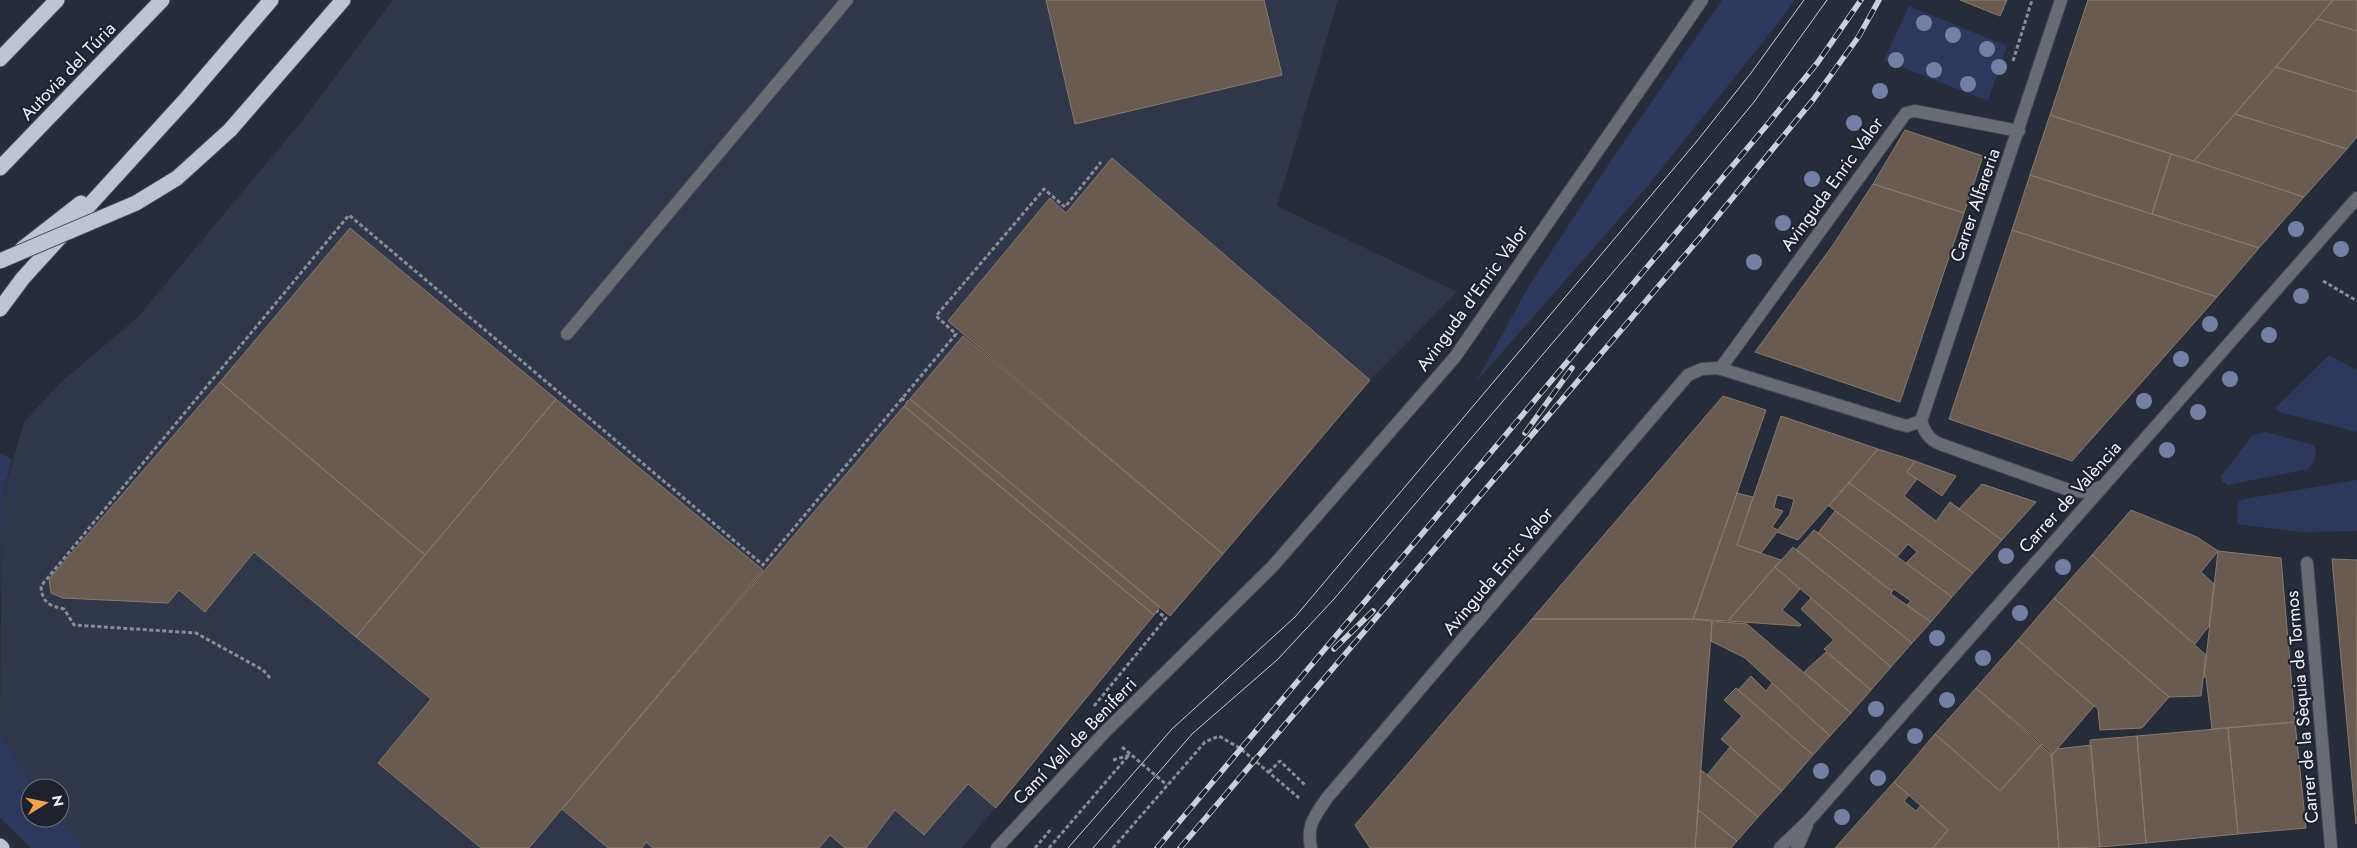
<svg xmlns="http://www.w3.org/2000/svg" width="2357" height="848" viewBox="0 0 2357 848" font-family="Jost,sans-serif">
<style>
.built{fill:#31374a}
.green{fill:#2d385c}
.building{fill:#695b4f;stroke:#887a6d;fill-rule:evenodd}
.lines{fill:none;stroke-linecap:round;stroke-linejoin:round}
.minor-casing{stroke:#434855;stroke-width:14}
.highway-casing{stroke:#434855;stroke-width:17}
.path{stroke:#898d98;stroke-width:3;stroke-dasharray:4 2.5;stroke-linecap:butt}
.minor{stroke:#696c73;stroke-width:12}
.highway{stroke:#bdc4d5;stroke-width:15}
.tram{stroke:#cbcfd8;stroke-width:1}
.rail-casing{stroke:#cbcfd8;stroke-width:5.5}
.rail{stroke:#1e222f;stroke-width:4;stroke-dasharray:11;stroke-linecap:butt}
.highway-bridge-casing{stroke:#434855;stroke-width:17;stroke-linecap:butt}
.highway-bridge{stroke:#bdc4d5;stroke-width:15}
.tree{fill:#7480a3}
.labels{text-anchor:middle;stroke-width:4.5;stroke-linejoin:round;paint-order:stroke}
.street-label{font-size:18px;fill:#eff2fb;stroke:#1e222f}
</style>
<rect width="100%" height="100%" fill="#272c3a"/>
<path class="built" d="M393 0H1338L1277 206 1457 292 1370 380 1170 616 1160 608 1157 611 962 848H83L58 818H60V788H34L6 744 0 726 2 499 24 422 60 383 137 318 302 121Z"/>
<path class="green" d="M1722 0H1794L1779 22 1646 188 1476 382 1530 284 1610 162Z
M1909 6 2007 46 1988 101 1884 60Z
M2329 355 2357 370V432L2279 412 2275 408Z
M2265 432 2314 445C2318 452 2314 464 2308 469L2228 485 2222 481 2221 476 2225 471 2252 436Z
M0 453 12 459 2 499 0 604Z
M2357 480V531L2302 532 2237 524 2238 501 2244 499Z
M0 726 6 744 34 788H30V818H58L83 848H31L0 818Z"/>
<path class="building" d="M1046 0H1264L1282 75 1075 124Z
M1960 0H2007L2000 16Z
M2088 0H2333L2194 161 2050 115Z
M2333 0H2357V31L2317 19Z
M2317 19 2357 31V92L2276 67Z
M2276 67 2357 92V137L2347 149 2235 114Z
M2235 114 2347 149 2304 197 2194 161Z
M2050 115 2171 154 2152 214 2030 175Z
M1905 130 1983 156 1964 213 1873 184Z
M2171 154 2194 161 2304 197 2259 248 2152 214Z
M1112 158 1370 380 1223 554 948 321 1050 198 1066 213Z
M2030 175 2152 214 2259 248 2217 297 2012 230Z
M1873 184 1964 213 1900 402 1755 352 1833 245Z
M350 228 556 399 425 555 220 382Z
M2012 230 2217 297 2072 461 1949 419Z
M963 336 1223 554 1170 616 910 399Z
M220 382 425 555 356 637 254 552 205 612 179 590 168 603 63 598 51 593 49 579Z
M1723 396 1766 410 1693 619H1532Z
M556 399 763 570 529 848H481L378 763 431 699 356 637Z
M910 399 1160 607 1154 615 904 406Z
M904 406 1154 615 996 808 968 784 924 835 895 810 866 848H845L830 835 819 848H653L646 842 642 848H608L562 809Z
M1781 416 1878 449 1798 540 1777 532 1761 553 1737 545ZM1777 495 1794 499 1790 514 1778 530 1772 527 1783 511 1774 508Z
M1878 449 1915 461 1907 472 1917 479 1904 496 1936 521 1950 502 2002 540 1973 573 1849 483Z
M1915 461 1956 476 1942 496 1907 472Z
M1849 483 1973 573 1952 597 1906 563 1917 552 1908 544 1897 557 1829 506Z
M1982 484 2036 502 2002 540 1959 509Z
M1737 493 1753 497 1737 545 1781 560 1728 621 1693 619Z
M2131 510 2197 537 2218 551 2201 572 2214 584 2209 626 2195 644 2092 555Z
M1835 511 1952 597 1931 622 1907 605 1911 601 1894 589 1892 591 1879 582 1818 533Z
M1814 530 1892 591 1891 594 1931 622 1912 643 1796 550Z
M1793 547 1912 643 1891 667 1775 567Z
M2218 551 2281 558 2295 722 2212 729 2206 677H2204Z
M2092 555 2206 655 2201 696 2169 697 2054 598Z
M2332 559 2357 560 2356 824Z
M1775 567 1800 589 1782 610 1801 625 1800 626 1728 621Z
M1811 598 1891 667 1871 690 1824 649 1834 640 1801 609Z
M2054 598 2169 697 2142 728 2100 730 2098 709 2018 640Z
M1532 619H1693L1712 621 1695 848H1370L1355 825Z
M1712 621 1747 624 1851 713 1830 736 1745 658 1711 641Z
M2018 640 2094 706 2052 755 1976 688Z
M1826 652 1871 690 1851 713 1804 672Z
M1751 676 1766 691 1772 683 1830 736 1813 755 1738 690Z
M1736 688 1813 755 1782 791 1721 739 1742 716 1724 700Z
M1976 688 2042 744 2000 791 1935 734Z
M2295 722 2306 828 2238 834 2228 728Z
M2228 728 2238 834 2146 843 2137 736Z
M1935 734 2000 791 2042 744 2051 752 2059 848H1933L1948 830 1894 782Z
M2137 736 2146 843 2100 847 2090 740Z
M2091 745 2100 847 2059 848 2052 755 2057 749Z
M1730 747 1782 791 1758 817 1707 775Z
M1701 770 1758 817 1737 841 1698 810Z
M1894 782 1909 795 1904 801 1916 811 1921 805 1948 830 1933 848H1835Z
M1698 810 1737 841 1731 848H1695Z"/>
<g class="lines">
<defs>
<path id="minor" d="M567 334 847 0
M1720 369 1906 113 1915 111 2019 131
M1921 421 2061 0
M1921 421C1925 433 1929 439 1940 444L2069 490 2086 492 2100 487
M2307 563 2331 848
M997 848 1105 732 1273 566 1455 357 1702 0
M1311 848C1306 825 1315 816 1327 798L1688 375 1702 369 1718 368 1899 424 1907 426 1921 421
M1780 848 1810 819 2357 198
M1797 848 1807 825"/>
<path id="highway" d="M0 59 57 0
M230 130 343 0
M0 168 162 0
M22 249 81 203
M0 309 23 278 187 98 271 0
M0 846 2 848"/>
</defs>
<use href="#minor" class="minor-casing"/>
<use href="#highway" class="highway-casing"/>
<path class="path" d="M2013 61 2032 0
M2323 281 2357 301
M901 398 907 402
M270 678 263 670 196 633 74 625 64 609C49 606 42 602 41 586L349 215 763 565 956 334 936 316 1044 189 1065 207 1101 162
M1094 706 1166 618 1157 611
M1122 747 1167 785
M1113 760 1130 755
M1269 772 1280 761 1305 785
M1035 848 1052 828
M1049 848 1129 755
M1113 848 1205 742 1219 736 1241 749 1299 798"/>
<use href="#minor" class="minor"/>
<use href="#highway" class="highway"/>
<path class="tram" d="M1068 848 1172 729 1295 617 1697 141 1751 73 1804 0
M1093 848 1192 734 1277 660 1334 599 1631 251 1754 102 1827 0"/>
<defs>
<path id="rail" d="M1525 433 1572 368
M1334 649 1373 611
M1157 848 1767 125 1818 62 1861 0
M1180 848 1703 234 1813 100 1859 36 1879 0"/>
</defs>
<use href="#rail" class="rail-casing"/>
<use href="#rail" class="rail"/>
<defs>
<path id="highway-bridge" d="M0 261 136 203 177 178 230 130"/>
</defs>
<use href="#highway-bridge" class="highway-bridge-casing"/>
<use href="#highway-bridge" class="highway-bridge"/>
</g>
<g class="tree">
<circle cx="1924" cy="23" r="8"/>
<circle cx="1953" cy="35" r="8"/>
<circle cx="1987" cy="49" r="8"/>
<circle cx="1896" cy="60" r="8"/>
<circle cx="1999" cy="67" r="8"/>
<circle cx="1934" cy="70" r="8"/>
<circle cx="1968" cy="84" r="8"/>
<circle cx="1880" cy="91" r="8"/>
<circle cx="1854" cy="123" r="8"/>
<circle cx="1812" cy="179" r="8"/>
<circle cx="1783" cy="223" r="8"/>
<circle cx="2296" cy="229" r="8"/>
<circle cx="2341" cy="249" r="8"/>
<circle cx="1754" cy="262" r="8"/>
<circle cx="2301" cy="296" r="8"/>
<circle cx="2210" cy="324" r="8"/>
<circle cx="2269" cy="335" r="8"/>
<circle cx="2181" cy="359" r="8"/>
<circle cx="2230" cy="379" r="8"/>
<circle cx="2144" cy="401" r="8"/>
<circle cx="2198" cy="412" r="8"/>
<circle cx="2167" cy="450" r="8"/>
<circle cx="2006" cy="556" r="8"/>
<circle cx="2063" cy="567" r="8"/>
<circle cx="2020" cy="613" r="8"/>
<circle cx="1937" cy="638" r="8"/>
<circle cx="1983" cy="658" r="8"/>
<circle cx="1947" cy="700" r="8"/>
<circle cx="1876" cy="709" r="8"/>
<circle cx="1915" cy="736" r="8"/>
<circle cx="1821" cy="771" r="8"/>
<circle cx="1878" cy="778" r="8"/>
<circle cx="1842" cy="817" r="8"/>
</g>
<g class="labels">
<g class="street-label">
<text transform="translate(68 71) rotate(-46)" y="6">Autovia del Túria</text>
<text transform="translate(1832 184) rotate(-54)" y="6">Avinguda Enric Valor</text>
<text transform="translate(1975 205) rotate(-71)" y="6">Carrer Alfareria</text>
<text transform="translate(1472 298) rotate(-54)" y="6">Avinguda d'Enric Valor</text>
<text transform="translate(2070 497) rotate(-48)" y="6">Carrer de València</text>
<text transform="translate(1498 571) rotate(-50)" y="6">Avinguda Enric Valor</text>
<text transform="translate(2302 707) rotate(-95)" y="6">Carrer de la Sèquia de Tormos</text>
<text transform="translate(1075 741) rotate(-46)" y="6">Camí Vell de Beniferri</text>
</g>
</g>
<g transform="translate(45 803) rotate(80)"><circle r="24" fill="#1e222f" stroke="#727581"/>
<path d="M0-4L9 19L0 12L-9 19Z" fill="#f8a14a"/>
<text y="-8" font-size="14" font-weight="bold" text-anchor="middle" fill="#eff2fb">N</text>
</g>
</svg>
